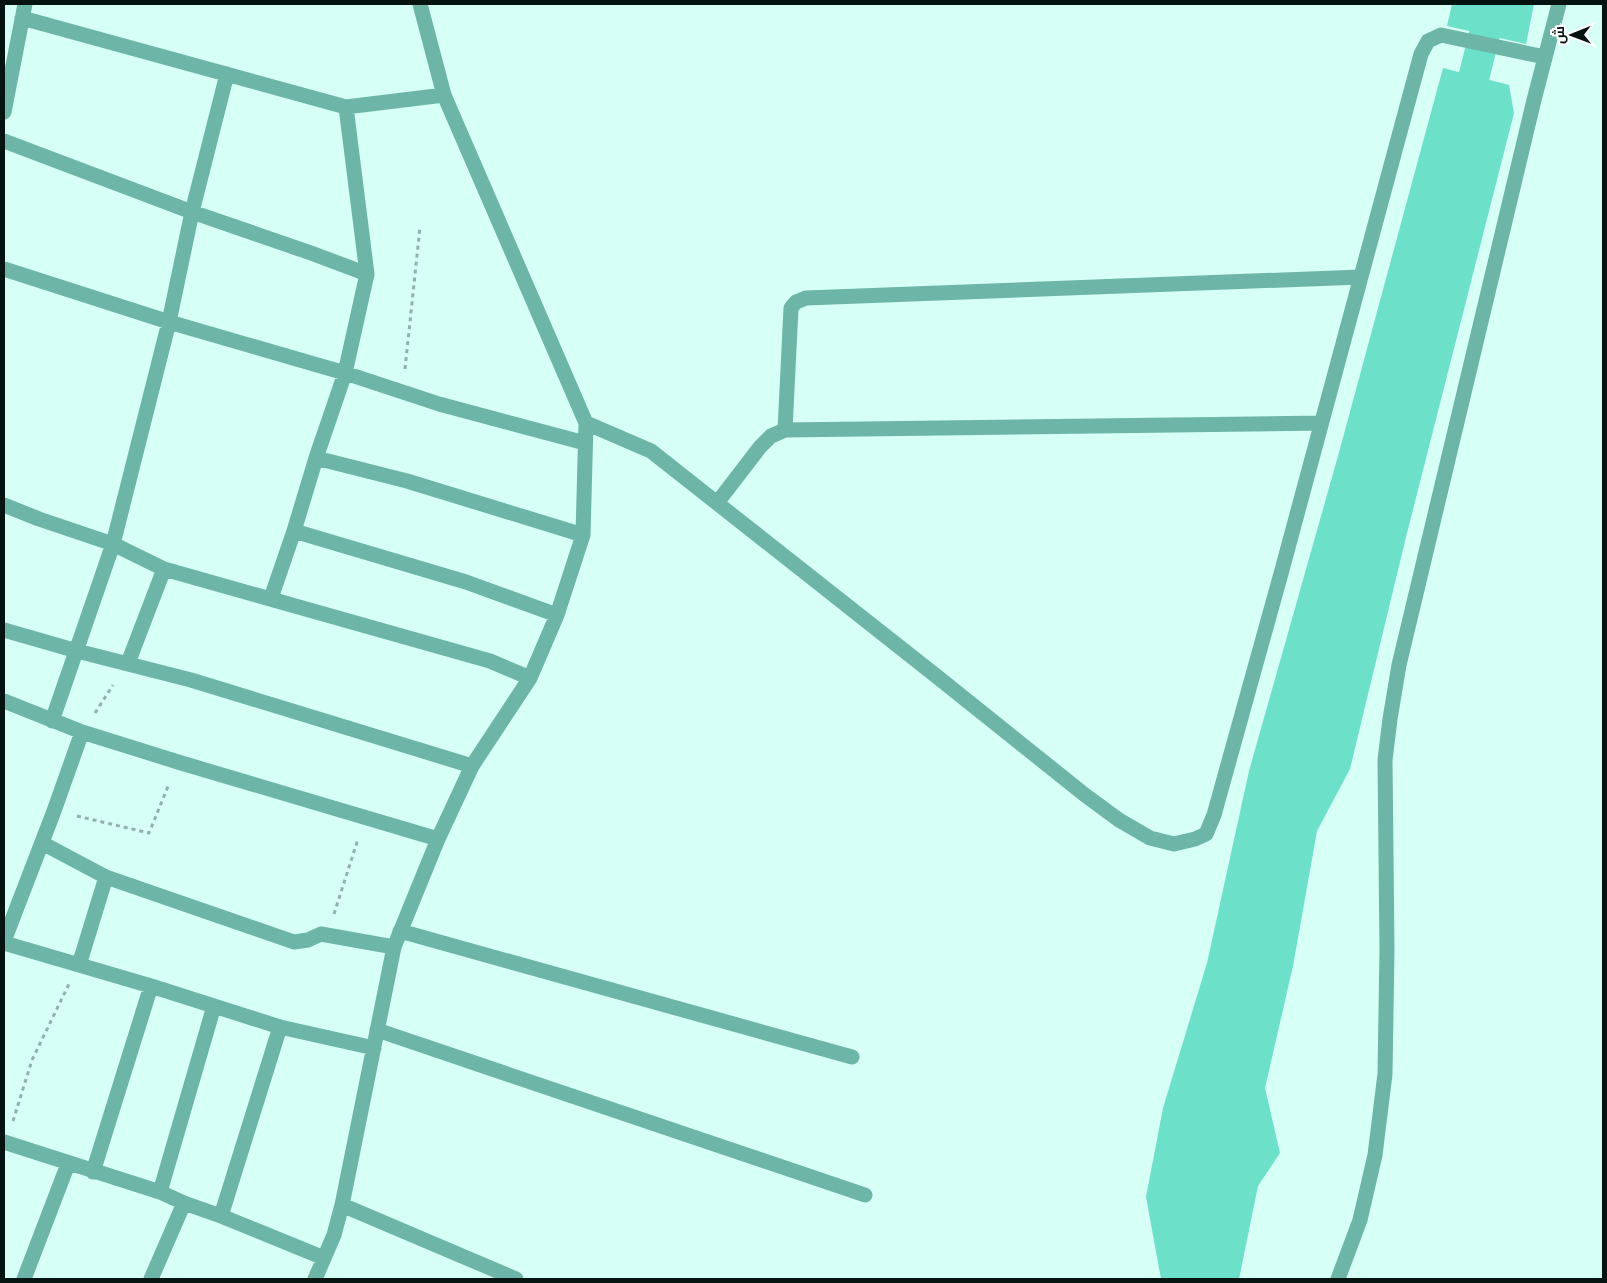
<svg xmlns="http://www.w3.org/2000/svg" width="1607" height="1283" viewBox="0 0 1607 1283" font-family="'Roboto Serif',Cairo,serif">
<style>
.water{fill:#6de0c9}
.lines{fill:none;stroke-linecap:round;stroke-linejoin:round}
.canal{stroke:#6de0c9;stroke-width:31}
.path{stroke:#91b1a9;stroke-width:3;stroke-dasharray:4 4;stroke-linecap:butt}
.street{stroke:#6db5a6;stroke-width:15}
</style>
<rect width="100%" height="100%" fill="#d6fff5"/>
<path class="water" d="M1452 4H1534L1526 44 1447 26Z
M1443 68 1509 85 1514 113 1406 537 1350 769 1317 831 1293 966 1265 1088 1280 1153 1258 1186 1239 1279H1161L1146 1197 1163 1108 1207 963 1249 771 1338 456Z"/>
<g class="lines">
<path class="canal" d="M1464 117 1492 4"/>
<path class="path" d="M405 369 420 227
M95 713 113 685
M77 816 149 833 169 784
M334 914 358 839
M13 1121 32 1060 69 984"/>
<path class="street" d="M22 18 346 107
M4 112 25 4
M4 141 192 212 227 74
M4 269 169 322 345 373 439 404 585 443
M586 423 651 451 935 675 1085 795 1119 820 1150 838 1174 844 1195 839 1206 834 1214 815 1282 570 1421 54 1428 41 1441 35 1545 57
M785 430 791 308 796 302 806 298 1361 277
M316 458 407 481 583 535
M717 503 760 447 771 436 785 430 1321 423
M4 505 39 519 113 544 164 569 490 661 530 678
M294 531 466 582 557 615
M271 598 294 531 316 458 345 373 367 274 346 107 444 95
M4 630 77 651 191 680 472 766
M128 663 164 569
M4 701 82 732 178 762 438 839
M52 721 113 544 169 322 192 212 311 253 367 274
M42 843 106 877
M400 931 852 1057
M4 941 54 811 82 732
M4 943 151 986 280 1027 374 1048
M79 965 106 877 294 942 308 940 321 934 394 947
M377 1030 865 1195
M4 1142 160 1192 184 1203 221 1216 324 1258
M93 1172 151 986
M160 1192 214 1006
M342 1205 516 1279
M221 1216 280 1027
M24 1279 68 1164
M151 1279 184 1203
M315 1279 334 1235 342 1205 394 947 438 839 472 766 530 678 557 615 583 535 586 423 444 95 420 4
M1338 1279 1360 1220 1375 1155 1385 1074 1387 949 1385 760 1390 719 1399 665 1534 100 1559 4"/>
</g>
<rect width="1607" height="1283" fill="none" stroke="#061411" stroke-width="10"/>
<g transform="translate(1572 35) rotate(269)" stroke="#ffffff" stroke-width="4" paint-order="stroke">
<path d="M0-4L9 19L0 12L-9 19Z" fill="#061411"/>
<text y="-8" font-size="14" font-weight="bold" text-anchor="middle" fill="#061411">ش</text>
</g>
</svg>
